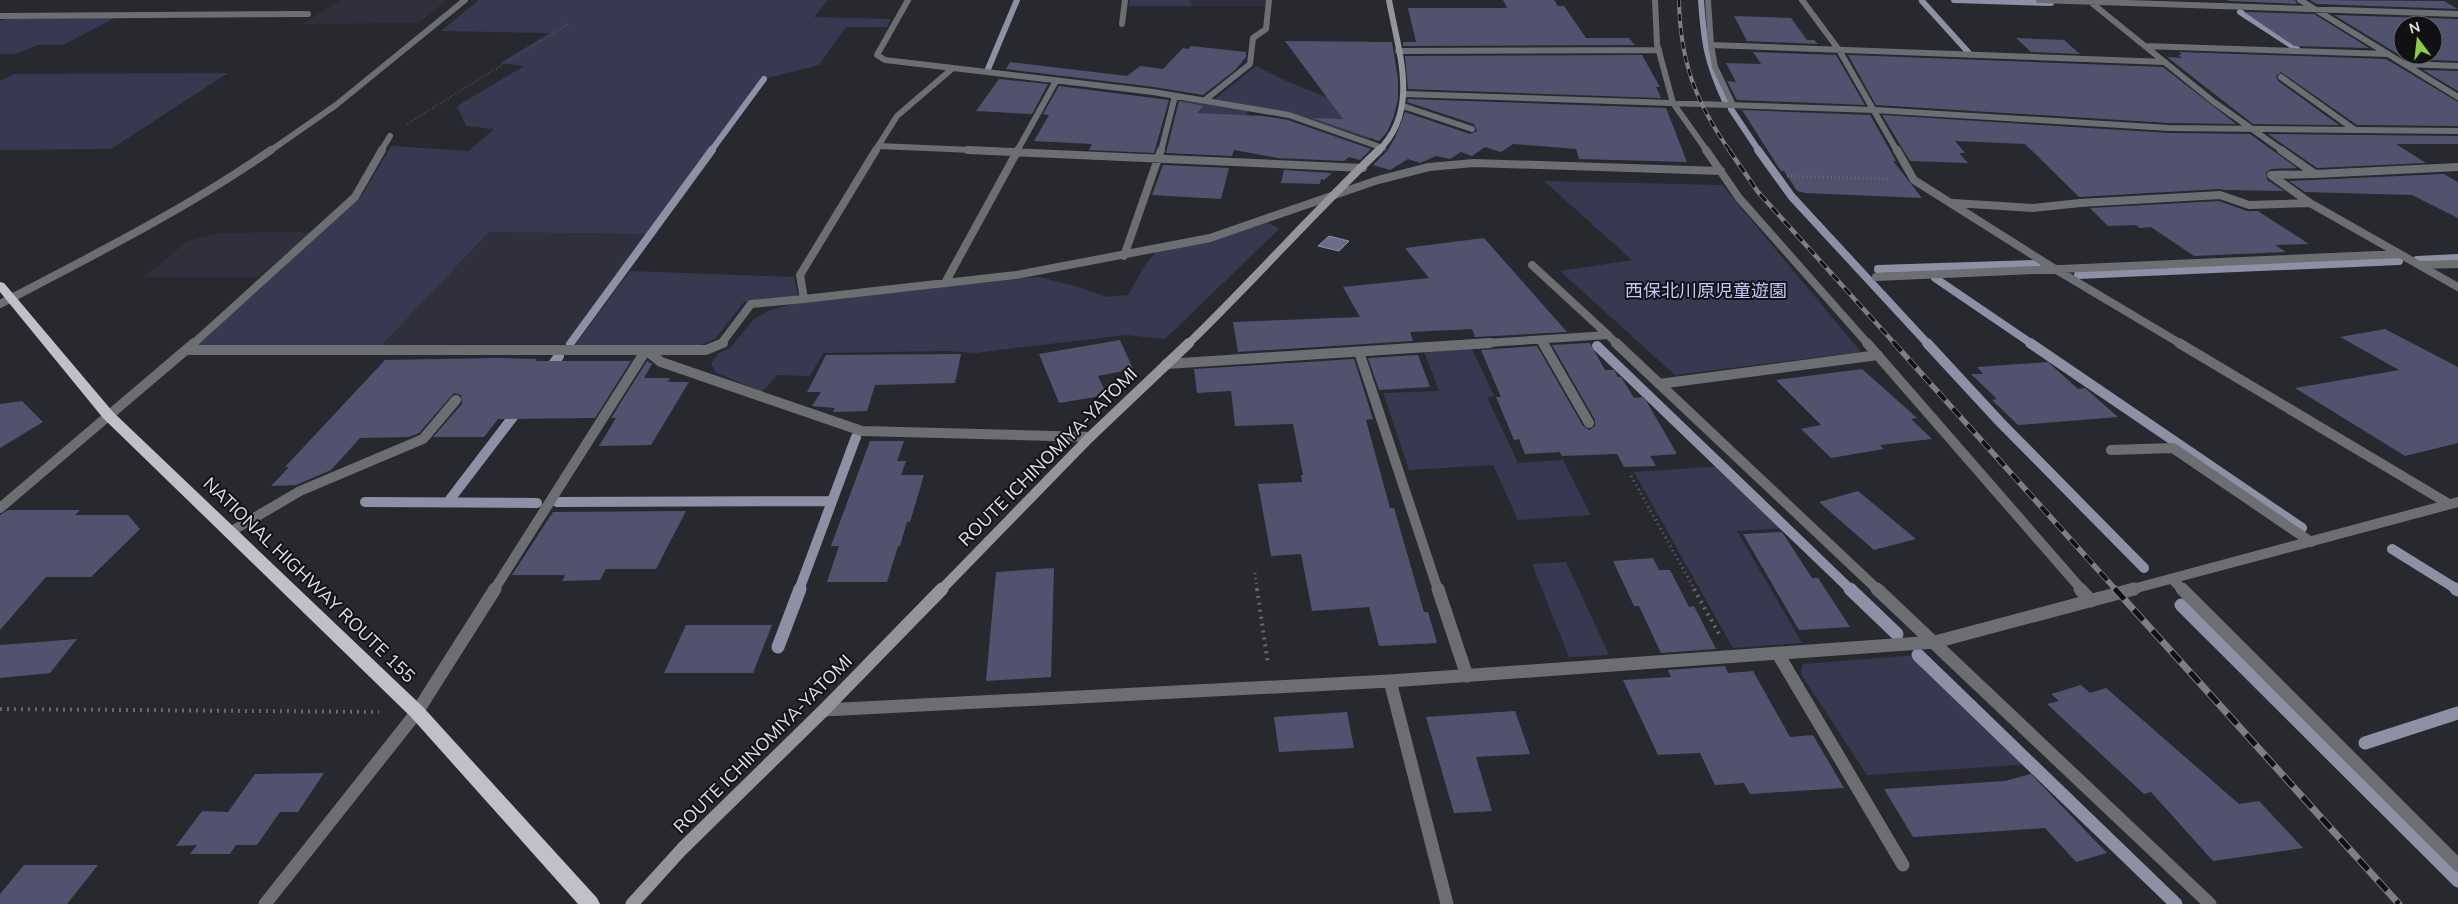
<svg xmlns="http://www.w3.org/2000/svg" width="2458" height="904" viewBox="0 0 2458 904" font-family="Mulish,'Noto Sans JP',sans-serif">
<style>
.built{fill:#2f303c}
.green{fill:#383950}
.water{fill:#6b6c89;stroke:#8f90a5}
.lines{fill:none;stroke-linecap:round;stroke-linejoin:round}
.stream-far3{stroke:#8f90a5;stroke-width:6}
.stream-far2{stroke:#8f90a5;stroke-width:8}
.stream-far1{stroke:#8f90a5;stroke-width:10}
.stream{stroke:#8f90a5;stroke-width:13}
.building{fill:#51536e;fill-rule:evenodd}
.path-far3{stroke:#68686e;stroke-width:2;stroke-dasharray:0.5 2.5;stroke-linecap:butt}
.path-far2{stroke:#68686e;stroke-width:2.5;stroke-dasharray:1 3;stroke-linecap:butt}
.path-far1{stroke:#68686e;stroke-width:3;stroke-dasharray:1 4;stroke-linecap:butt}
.path{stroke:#68686e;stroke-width:4;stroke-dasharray:2 5;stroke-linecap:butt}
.service-far3{stroke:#6d6e71;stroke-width:6}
.service-far2{stroke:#6d6e71;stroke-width:8}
.service-far1{stroke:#6d6e71;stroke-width:10}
.service{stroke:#6d6e71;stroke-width:13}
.minor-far3{stroke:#6d6e71;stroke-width:6}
.minor-far2{stroke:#6d6e71;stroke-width:8}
.minor-far1{stroke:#6d6e71;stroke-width:10}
.minor{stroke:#6d6e71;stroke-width:13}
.tertiary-far1{stroke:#6d6e71;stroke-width:6}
.tertiary{stroke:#6d6e71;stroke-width:8}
.secondary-far3{stroke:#94959a;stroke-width:6}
.secondary-far2{stroke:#94959a;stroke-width:8}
.secondary-far1{stroke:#94959a;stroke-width:10}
.secondary{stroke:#94959a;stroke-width:13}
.trunk{fill:#c0c0c8;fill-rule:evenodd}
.rail-far3-casing{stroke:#7e7f84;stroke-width:4}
.rail-far2-casing{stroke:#7e7f84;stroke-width:4.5}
.rail-far1-casing{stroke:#7e7f84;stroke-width:5.5}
.rail-casing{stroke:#7e7f84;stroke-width:7}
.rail-far3{stroke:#111114;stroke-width:2.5;stroke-dasharray:7;stroke-linecap:butt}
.rail-far2{stroke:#111114;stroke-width:3;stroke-dasharray:9;stroke-linecap:butt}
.rail-far1{stroke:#111114;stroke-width:4;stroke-dasharray:11;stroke-linecap:butt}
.rail{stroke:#111114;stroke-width:5;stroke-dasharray:14;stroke-linecap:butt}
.labels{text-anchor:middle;stroke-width:4;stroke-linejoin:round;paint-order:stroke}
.park-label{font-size:18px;fill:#c4c7fd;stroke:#111114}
.street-label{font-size:18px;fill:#e2e3e7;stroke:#111114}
</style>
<rect width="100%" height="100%" fill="#28282f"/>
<path class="built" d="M340 0H447L418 23 303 24Z
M1190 0H1266L1265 6H1192Z
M312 232 257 278 145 277 186 242 217 233Z
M489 232 650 234 570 344 382 345Z"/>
<path class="green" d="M479 0H828L814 17 891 19 887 27H846L819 65 764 79 650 234 489 232 382 345 197 346 361 197 391 146 469 151 494 129 466 126 457 106 524 66 500 63 550 33 441 31Z
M1130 0H1190L1192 6H1128Z
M9 18H115L63 45H37L16 54H0V21Z
M1256 66 1291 83 1383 120 1369 139 1293 114 1215 99Z
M228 73 111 149 0 150V81L15 74Z
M1183 100 1248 111 1242 130 1176 126Z
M1544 181 1722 185 1861 352 1675 375 1560 271 1632 260Z
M1267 222 1279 229 1165 339 1126 335 975 353 948 351 823 353 810 376 777 375 762 392 715 372 711 363 719 353 730 348 754 319 770 310 796 303 1038 277 1079 287 1107 297 1128 295 1145 265 1156 252Z
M630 271 794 277 798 297 744 302 715 339 701 345H575Z
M1472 349 1494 396 1487 397 1518 463 1563 460 1591 515 1518 520 1493 465 1409 470 1383 393 1439 391 1424 352Z
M1722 466 1787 528 1737 531 1802 643 1733 648 1634 472Z
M1566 562 1609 655 1569 657 1532 564Z
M1918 655 2031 764 1867 775 1801 674 1803 664Z"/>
<path class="water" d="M1329 236 1349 241 1339 251 1318 246Z"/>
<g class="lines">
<path class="stream-far3" d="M1701 0C1704 43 1707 62 1725 101
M1954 0 2051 3
M1922 1 1969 53
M2240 12 2297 49
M988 69 1017 0
M1731 109 1759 151
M711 151 764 79"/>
<path class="stream-far2" d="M1758 150 1792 197 1928 344
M2417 260 2458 258
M1878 269 2037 264
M2078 275 2399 261
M1935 278 2032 344
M570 344 712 150"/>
<path class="stream-far1" d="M1927 343 2000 422 2144 568
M2030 343 2302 528
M1597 346 1851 590
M547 372 559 356
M365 502 537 503
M448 502 519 409
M557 502 832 501
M2392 549 2458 590
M799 590 856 437"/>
<path class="stream" d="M1850 589 1897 634
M2456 589 2458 590
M2181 605 2458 881
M778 647 800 589
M1918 655 2176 904
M2365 743 2458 713"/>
</g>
<path class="building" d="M1503 0H1554L1558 6H1564L1586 38H1629L1635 45 1403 46V42H1416L1408 8H1507Z
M2227 0H2295L2297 4 2229 1Z
M2310 0 2444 1 2458 9 2317 4Z
M2244 12 2314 14 2369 48 2294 46Z
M2334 15 2458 19V61L2406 59ZM2403 25H2433V55H2403Z
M1734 16 1791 18 1807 40H1814L1818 44 1747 41Z
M2016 38 2064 40 2080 54 2031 52Z
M1285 41 1392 42 1398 79V98L1394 116 1387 132 1379 141 1312 118 1343 119Z
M1191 46 1246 52V57L1235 70 1203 95 1154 87 1006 69 1010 62 1127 76 1140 66 1163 69 1183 48 1188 49Z
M1753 52 1836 55 1865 105 1737 100 1727 81 1736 82 1726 63 1761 64Z
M2179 52 2386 59 2458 102V126L2357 125 2281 72 2276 76 2278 81 2339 125 2253 124 2167 57 2182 58 2178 55H2182Z
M1642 55 1660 87H1656L1661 98 1408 89 1405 56Z
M1848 55 2163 67 2236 124 2169 123 1876 105Z
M2423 70 2458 71V91Z
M999 79 1048 84 1032 114 976 111Z
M1059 86 1169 100 1154 153 1089 150 1092 144 1034 141 1049 115 1043 114Z
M1408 99 1666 108 1687 162 1579 159 1576 149 1513 144 1501 152 1485 147 1472 156 1461 152 1450 159 1436 156 1420 163 1408 159 1390 170 1373 165 1387 151 1395 138 1405 112 1470 134 1477 131 1474 124 1407 102Z
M1179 101 1203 106 1197 113 1263 116 1288 120 1371 149 1360 160 1349 157 1344 161 1278 158 1234 150 1232 156 1166 153Z
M1742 110 1870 115 1896 161H1893L1922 198 1805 193 1797 191 1784 171H1781Z
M1882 115 2169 133 2250 134 2297 168 2271 169 2266 172 2267 180 2284 191 2225 190 2228 191 2220 189 2079 197 2025 144 1955 141 1965 153H1959L1968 163 1910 161Z
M2268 134 2458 136V144H2396L2426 163 2317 168Z
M1163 165 1229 168 1221 199 1152 195Z
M1284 170 1332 173 1324 180 1321 179 1320 184 1281 183Z
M2444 174 2458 182V218L2412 195 2305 192 2289 181Z
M2219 201 2247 211H2258L2309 244 2275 245 2286 252 2194 256 2151 227 2140 228 2136 225 2108 226 2090 208Z
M1484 238 1567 332 1475 337 1472 329 1410 332 1413 341 1238 352 1233 322 1360 317 1343 287 1429 278 1405 248Z
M2385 329 2458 367V443L2405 456 2295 388 2399 370 2340 337Z
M1120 340 1133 369 1098 376 1107 395 1059 403 1039 354Z
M1590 343 1605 370H1614L1618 377H1621L1634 398 1644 397 1677 454 1650 456 1656 466 1624 467 1617 454 1562 456 1560 452 1525 454 1519 439 1514 440 1496 397H1501L1481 350 1537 346 1583 426 1589 430 1595 426V420L1552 345Z
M961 354 955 383 875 385 867 411 833 412 835 408 812 406 821 392H807L826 355Z
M1418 355 1430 387 1379 390 1368 358Z
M498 358 537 359 535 361H631L595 418 498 419 484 437H433L462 404 461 395 454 393 419 433 409 437 360 438 331 470 296 485 271 486 289 467H285L385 360Z
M1354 359 1373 419 1366 420 1390 508H1394L1424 612H1428L1437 643 1379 646 1369 607 1312 611 1301 554 1271 556 1258 484 1302 482 1301 475H1303L1293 424 1235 426 1231 391 1197 393 1194 369Z
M647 361 652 364 644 378H670L668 382H689L651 445 599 446 616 418H611Z
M2048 362 2078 389 2085 388 2118 417 2018 425 1992 400 1997 399 1971 374H1983L1977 367Z
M1862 369 1917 418 1911 419 1932 439 1880 445 1884 449 1831 458 1801 429 1821 425 1776 380Z
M22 401 43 422 0 448V404Z
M870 441H904L897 461H906L901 475H924L910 522H907L900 546H898L887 582H827L839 546H831Z
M1858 491 1916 539 1874 550 1819 502Z
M8 510H80L75 515H128L140 529 91 577H46L0 630V515Z
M686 511 656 569H606L600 580 562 581 565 575H512L553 512Z
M1782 532 1812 578H1818L1850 627 1799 630 1743 534Z
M1653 558 1659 570H1670L1689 607 1694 606 1716 649 1661 653 1639 606H1634L1613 561Z
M1054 568 1051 677 986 681 996 572Z
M686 625H772L753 673H664Z
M77 639 50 673 0 678V645Z
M1725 666 1728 673 1753 671 1790 737 1813 735 1844 788 1750 794 1744 783 1715 785 1700 753 1658 755 1623 680 1671 677 1668 670Z
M2081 685 2090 693 2106 688 2239 804 2259 801 2303 848 2213 861 2151 792 2144 794 2047 704 2059 701 2051 694Z
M1515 711 1530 754 1476 757 1492 811 1454 813 1426 717Z
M1347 712 1354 748 1279 752 1274 717Z
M324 773 298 812H280L257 845H236L230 854H190L197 845 176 846 202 811 228 812 255 774Z
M2031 774 2107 853 2076 862 2045 828 1913 837 1884 789 2005 781Z
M24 865H98L67 904H0V894Z"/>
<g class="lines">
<path class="path-far3" d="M407 124 568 24"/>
<path class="path-far2" d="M1787 176 1888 179"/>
<path class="path-far1" d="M1631 476 1695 590
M1255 573 1257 590"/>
<path class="path" d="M1257 589 1268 664
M1694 589 1719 634
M0 709 379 712"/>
<path class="service-far3" d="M2281 77 2355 130
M1403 106 1472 129"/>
<path class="service-far2" d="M1532 265 1608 335
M2420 265 2458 264"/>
<path class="service-far1" d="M2111 450 2173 448 2311 542
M230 532 300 491 423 439 456 400"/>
<path class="service" d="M1778 654 1903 865"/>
<path class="minor-far3" d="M1655 0 1657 44 1673 103 1707 151
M1708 0 1711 45 2165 62
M1802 0 1839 50 1897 151
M2039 0 2458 14
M2088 0 2214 102 2283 151
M2300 0 2458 97
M0 16 308 14
M1122 24 1125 0
M1711 45 1715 67 1733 105
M2145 46 2388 54
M1398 51 1659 50
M2404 64 2458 66
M953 68 1153 92 1289 115 1383 148
M1405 94 1875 110 2169 128 2458 131
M1205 100 1250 64 1253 38 1266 29 1269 0
M878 146 996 151
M381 151 390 136
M875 151 897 116 953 68 885 60 877 55 908 0
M1017 151 1056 81
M1161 151 1175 96"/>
<path class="minor-far2" d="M968 150 1363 168
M1706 150 1739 198 1868 344
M1897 150 1914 180 2055 269 2181 344
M2281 150 2315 174 2271 175 2310 203 2458 287
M2315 174 2458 167
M1954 203 2033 208 2080 203 2220 195 2249 205 2310 203
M1124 256 1161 150
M1876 277 2400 254
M945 283 1018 150
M804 299 1016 275 1210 238 1378 180 1429 167 1474 163 1721 171
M1541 340 1543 344
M193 344 355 197 382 150
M721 344 751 304 804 299 800 275 876 150
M1471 344 1608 335 1617 344"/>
<path class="minor-far1" d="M1543 343 1589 423
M1616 343 1878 590
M1867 343 2082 590
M2179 343 2449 504
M186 350H706L723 343
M646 350 661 362 862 431 1090 437
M1359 352 1438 590
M1166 364 1490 343
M1659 384 1878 355
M0 508 194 343
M2172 579 2183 590
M494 590 646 350
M2129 590 2458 502"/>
<path class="minor" d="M1438 589 1467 676
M1877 589 2210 904
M2080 589 2091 601
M2182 589 2458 865
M1390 681 1447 904
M824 710 1390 681 1935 642 2134 589
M265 904 417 712 495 589"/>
<path class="tertiary-far1" d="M270 151 336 105 465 0"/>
<path class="tertiary" d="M0 304C92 256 186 209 271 150"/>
<path class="secondary-far3" d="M1378 151C1421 110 1398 51 1389 0"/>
<path class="secondary-far2" d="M1188 344C1253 281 1313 213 1379 150"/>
<path class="secondary-far1" d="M941 590 1090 437 1189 343"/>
<path class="secondary" d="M632 904 682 849 824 710 942 589"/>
<path class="trunk" d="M0 282 4 283 113 412 423 707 597 898 600 904H578L411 717 103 418 0 292Z"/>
<defs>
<path id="rail-far3" d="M1679 0C1680 60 1695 102 1730 151"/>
<path id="rail-far2" d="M1729 150 1758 192 1895 344"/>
<path id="rail-far1" d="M1894 343 2116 590"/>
<path id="rail" d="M2115 589 2399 904"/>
</defs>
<use href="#rail-far3" class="rail-far3-casing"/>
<use href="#rail-far2" class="rail-far2-casing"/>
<use href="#rail-far1" class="rail-far1-casing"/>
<use href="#rail" class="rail-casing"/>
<use href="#rail-far3" class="rail-far3"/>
<use href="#rail-far2" class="rail-far2"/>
<use href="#rail-far1" class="rail-far1"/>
<use href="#rail" class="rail"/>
</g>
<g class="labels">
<g class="park-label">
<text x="1706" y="297">西保北川原児童遊園</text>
</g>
<g class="street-label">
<text transform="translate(1048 457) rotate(-45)" y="6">ROUTE ICHINOMIYA-YATOMI</text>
<text transform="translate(309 580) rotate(44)" y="6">NATIONAL HIGHWAY ROUTE 155</text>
<text transform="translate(763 744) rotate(-45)" y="6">ROUTE ICHINOMIYA-YATOMI</text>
</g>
</g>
<g transform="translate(2418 40) rotate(345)"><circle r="24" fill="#111114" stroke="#656568"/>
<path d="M0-4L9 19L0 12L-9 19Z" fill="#8ace47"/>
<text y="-8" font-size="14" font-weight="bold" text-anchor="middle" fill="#e2e3e7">N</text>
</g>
</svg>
